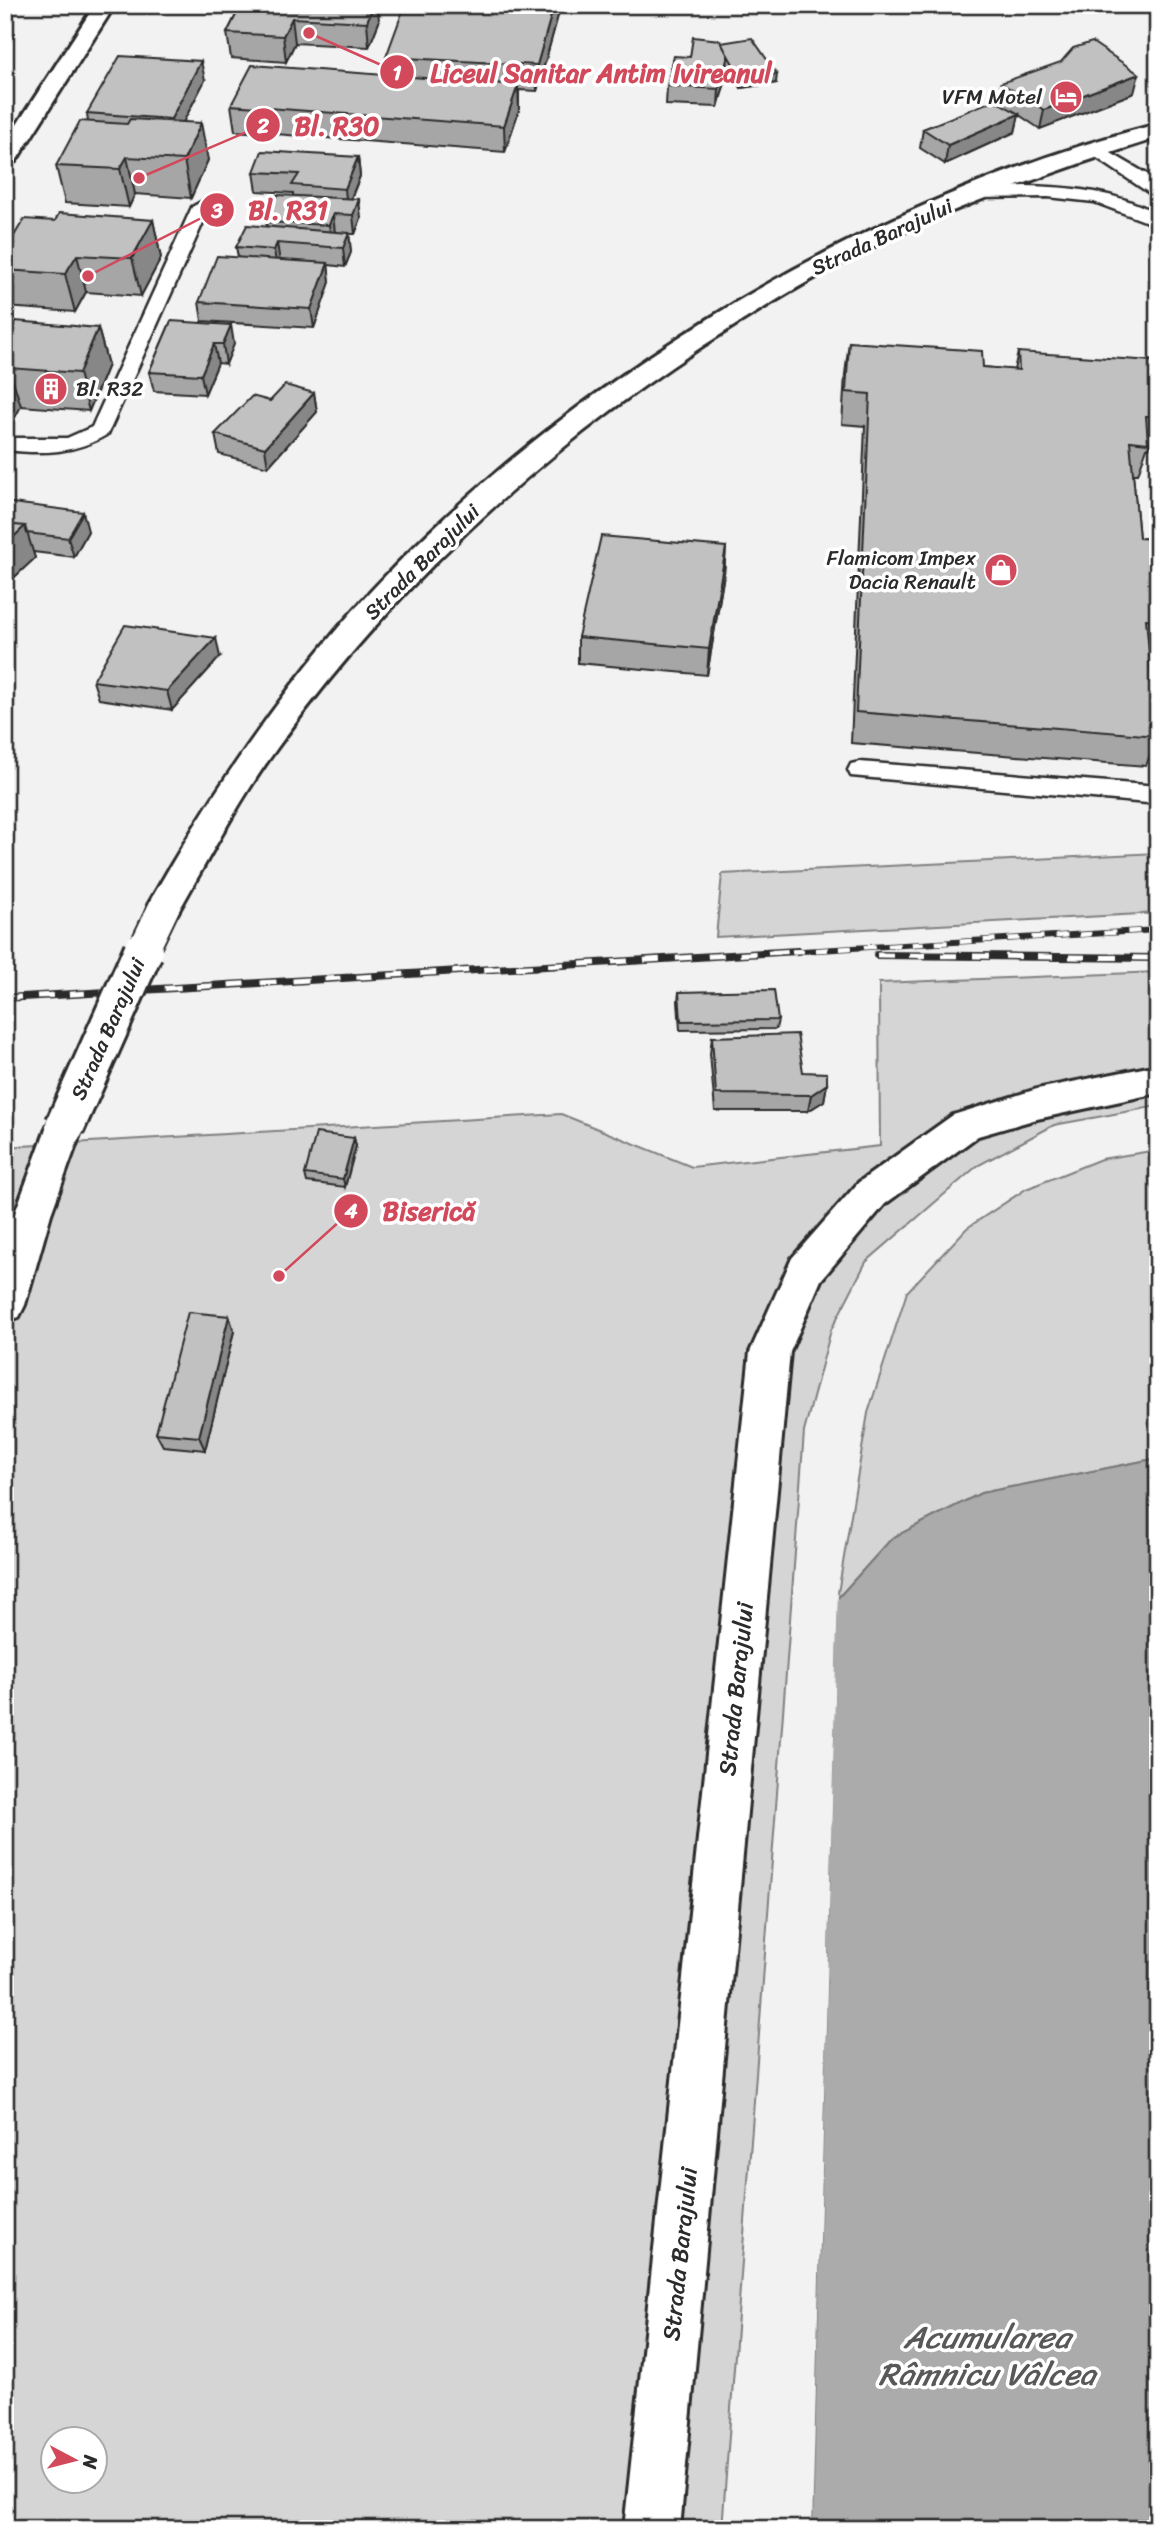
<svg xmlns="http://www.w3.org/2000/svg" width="1163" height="2534" viewBox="0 0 1163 2534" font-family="Sriracha,sans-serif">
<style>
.green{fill:#d5d5d5;stroke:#808080;stroke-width:2;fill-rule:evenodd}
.water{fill:#ababab;stroke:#787878;stroke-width:2}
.pier{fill:#f2f2f2}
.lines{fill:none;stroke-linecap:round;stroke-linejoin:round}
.lane-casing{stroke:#2b2b2b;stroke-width:5}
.street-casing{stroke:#2b2b2b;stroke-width:6}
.secondary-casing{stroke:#2b2b2b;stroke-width:6}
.highway-casing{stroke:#2b2b2b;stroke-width:6}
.lane{fill:#fff;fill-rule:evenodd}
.street{fill:#fff;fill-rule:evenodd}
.secondary{fill:#fff;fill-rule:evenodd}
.highway{fill:#fff;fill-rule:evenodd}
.rail-far1-casing{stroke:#2b2b2b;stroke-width:6}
.rail-casing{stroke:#2b2b2b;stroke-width:8}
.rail-far1{stroke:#fff;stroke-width:4.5;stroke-dasharray:12;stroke-linecap:butt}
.rail{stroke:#fff;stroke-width:5;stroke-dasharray:16;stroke-linecap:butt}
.highway-bridge-far1-casing{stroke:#2b2b2b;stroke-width:34;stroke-linecap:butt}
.highway-bridge-casing{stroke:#2b2b2b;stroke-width:44;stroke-linecap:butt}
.highway-bridge-far1{stroke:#fff;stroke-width:30}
.highway-bridge{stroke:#fff;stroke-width:38}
.wall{fill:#a6a6a6;stroke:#2b2b2b;stroke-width:2}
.shaded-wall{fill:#878787;stroke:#2b2b2b;stroke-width:2}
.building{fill:#c1c1c1;stroke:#2b2b2b;stroke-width:2}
.labels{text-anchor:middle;stroke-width:7;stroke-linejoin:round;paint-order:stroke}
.far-poi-label{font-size:21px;fill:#2b2b2b;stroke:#fff;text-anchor:end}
.far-street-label{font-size:21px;fill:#2b2b2b;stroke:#fff}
.street-label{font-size:24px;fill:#2b2b2b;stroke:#fff}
.near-water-label{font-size:32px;font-style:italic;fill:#585858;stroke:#fff}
.leader{fill:none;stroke:#d1495b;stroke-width:2.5}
.callout-dot{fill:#d1495b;stroke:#fff;stroke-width:2.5}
.mark-label{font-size:21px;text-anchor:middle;font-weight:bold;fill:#fff}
.callout-label{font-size:26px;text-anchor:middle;font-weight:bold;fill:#d1495b;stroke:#fff;stroke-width:7;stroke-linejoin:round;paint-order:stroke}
</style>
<rect width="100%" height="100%" fill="#f2f2f2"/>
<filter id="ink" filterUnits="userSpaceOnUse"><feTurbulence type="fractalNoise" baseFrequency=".0143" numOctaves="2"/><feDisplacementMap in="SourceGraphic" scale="14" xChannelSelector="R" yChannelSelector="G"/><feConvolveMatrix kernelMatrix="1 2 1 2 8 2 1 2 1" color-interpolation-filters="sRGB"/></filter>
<g filter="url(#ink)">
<path class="green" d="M1158 853V913L716 937 722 874Z
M1158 972V1106L1054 1125 977 1166 866 1262 831 1330 804 1432 722 2529H5V1147L561 1114 692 1167 880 1146 879 983ZM52 2440H94V2482H52Z
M1158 1150V1458L981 1493 892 1538 837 1599 868 1413 907 1292 967 1228 1026 1189 1101 1159Z"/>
<path class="water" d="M1158 1458V2529H812L837 1599 892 1538 981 1493Z"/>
<path class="pier" d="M838 1593 812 2529H809L833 1599Z"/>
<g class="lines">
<defs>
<path id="lane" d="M1097 145 1152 177 1158 183V199L1091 154 1088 150 1091 146Z
M1025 186C1071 187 1116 191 1158 214V226L1094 202 1048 197 979 198 970 193 979 188Z
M201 202 210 207 108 434C76 454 42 454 5 450V438H67L92 427 192 207Z
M860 762 1158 786V804L851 776 848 770 851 764Z"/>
<path id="street" d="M1158 1065V1093L1037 1119 978 1136 885 1204 821 1280 790 1352 680 2529H624L750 1352 792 1258 859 1182 953 1115 1037 1089Z"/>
<path id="secondary" d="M95 5H115L16 161 5 168V143Z"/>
<path id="highway" d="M1158 124V138C1075 164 995 192 915 227 853 254 792 290 734 326 557 437 400 578 277 748 239 800 209 858 177 914L165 917 153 914 148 905C203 807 265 714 338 628 536 397 862 198 1158 124Z
M65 1111 78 1116 83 1126 51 1214 25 1305 19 1317 5 1322V1240L47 1126 52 1116Z"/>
</defs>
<use href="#lane" class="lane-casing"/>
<use href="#street" class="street-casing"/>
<use href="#secondary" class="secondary-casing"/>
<use href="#highway" class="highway-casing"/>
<use href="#lane" class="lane"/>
<use href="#street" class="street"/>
<use href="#secondary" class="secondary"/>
<use href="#highway" class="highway"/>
<defs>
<path id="rail-far1" d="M768 953 1158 930"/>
<path id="rail" d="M877 955 1158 958
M5 998 798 951"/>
</defs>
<use href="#rail-far1" class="rail-far1-casing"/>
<use href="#rail" class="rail-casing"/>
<use href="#rail-far1" class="rail-far1"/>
<use href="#rail" class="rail"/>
<defs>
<path id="highway-bridge-far1" d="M142 953 165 905"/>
<path id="highway-bridge" d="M65 1126 143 951"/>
</defs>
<use href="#highway-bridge-far1" class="highway-bridge-far1-casing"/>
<use href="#highway-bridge" class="highway-bridge-casing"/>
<use href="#highway-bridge-far1" class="highway-bridge-far1"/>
<use href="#highway-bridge" class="highway-bridge"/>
</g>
<path class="wall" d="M241 5 379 22 369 47 295 43 286 62 231 58 227 33Z
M561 5 537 91 519 90V110L505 152 235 131 231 105 387 75 386 57Z
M890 5H933L930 10Z
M947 5H970L969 8Z
M721 43 776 83 741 88 728 66 727 75 718 107 666 105 667 86 690 57Z
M205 80 183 122 208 160 191 198 135 194 129 207 65 203 56 166 88 122 87 113Z
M1001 83 1134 93 1040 129 1019 115 1015 132 945 164 920 148 923 129 998 102Z
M358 157 360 176 351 199 361 218 355 234H349L351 252 345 267 328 265 330 282 314 328 202 321 199 302 238 257 236 247 267 226 266 222 293 195V193L257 191 254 172Z
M153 220 161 258 141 296 86 292 75 312 6 307 5 251 55 221Z
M171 321 234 344 226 364 218 363 205 394 154 391 149 372Z
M98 328 108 365 89 411 21 406 11 425 5 424V335Z
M849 342 983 367 1014 370 1018 352 1158 406V420L1149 448H1147L1138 474H1133L1139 538 1158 539V652L1150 651 1157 736 1146 766 851 743 865 426 842 424 845 374Z
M314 393 317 412 268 467 219 454 215 434Z
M5 502 88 531 74 557 33 552 35 558 5 586Z
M726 547 724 574 707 675 578 663V637Z
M220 657 172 710 99 699 93 681Z
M679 992 778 1020 776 1029 680 1030 678 1001Z
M712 1037 803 1072 827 1084 824 1101 808 1111H715L710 1054Z
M354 1138 356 1146 345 1187 307 1182 305 1174Z
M229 1316 234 1331 205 1450 163 1446 156 1433Z"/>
<path class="shaded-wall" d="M5 5 17 6 5 22Z
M373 5H378L379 22 369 47 367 22Z
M554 5H561L537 91V65Z
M292 18 295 43 286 62 283 36Z
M728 56 727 75 718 107 719 89Z
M201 61 205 80 175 138 171 119Z
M777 74 776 83 741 88V78Z
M1139 74 1134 93 1040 129 1044 110Z
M518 85 519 110 505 152 504 126Z
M1019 114 1015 132 945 164 948 145Z
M201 123 208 160 191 198 184 160Z
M127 157 135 194 129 207 120 169Z
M358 157 360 176 347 208 345 189Z
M359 199 361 218 355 234 353 215Z
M333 214 335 233 332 245 329 225Z
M153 220 161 258 141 296 132 258Z
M349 233 351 252 345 267 343 248Z
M277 243 280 262 277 269 274 250Z
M77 255 86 292 75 312 65 274Z
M328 263 330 282 314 328 311 309Z
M231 325 234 344 226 364 223 344Z
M98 328 108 365 89 411 79 373Z
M214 344 218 363 205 394 201 375Z
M9 368 21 406 11 425 5 407V376Z
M314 393 317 412 268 467 265 448Z
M83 512 88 531 74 557 68 538Z
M25 526 35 558 5 586V545Z
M726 547 724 574 707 675 709 649Z
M216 638 220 657 172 710 167 691Z
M827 1084 824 1101 808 1111 811 1095Z
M354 1138 356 1146 345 1187 343 1179Z
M229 1316 234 1331 205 1450 199 1437Z"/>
<path class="building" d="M241 5H373L367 22 292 18 283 36 227 33Z
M405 5H554L537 65 386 57Z
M693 37 720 40 728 56 719 89 667 86 674 56 690 57Z
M752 38 777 74 741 78 721 43Z
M1092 42 1139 74 1044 110 1001 83 1061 62 1073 48Z
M120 56 201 61 171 119 87 113Z
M252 65 518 85 504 126 231 105Z
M994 100 1019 114 948 145 923 129Z
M130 119 201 123 184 160 127 157 120 169 56 166 80 121 127 124Z
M262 151 358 157 345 189 292 185 299 174 254 172Z
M277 195 359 199 353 215 333 214 329 225 266 222Z
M59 213 153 220 132 258 77 255 65 274 5 270V251L24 219 55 221Z
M247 225 349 233 343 248 277 243 274 250 236 247Z
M217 256 328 263 311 309 199 302Z
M15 321 98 328 79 373 9 368 5 376V335H9Z
M171 321 231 325 223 344H214L201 375 149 372Z
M849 342 982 351 983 367 1019 370 1018 352 1153 361 1158 406V416H1146L1148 443 1130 441 1139 538 1158 539V620L1146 619 1157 736 856 712 870 394 846 392Z
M285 385 314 393 265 448 215 434 252 396 270 401Z
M5 502 83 512 68 538 27 533 25 526 5 524Z
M5 524 25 526 5 545Z
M601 536 726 547 709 649 578 637Z
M125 625 216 638 167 691 93 681Z
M774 990 778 1020 681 1021 679 992Z
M797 1034 803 1072 827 1073V1084L811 1095 716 1094 712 1037Z
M316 1133 354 1138 343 1179 305 1174Z
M188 1312 229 1316 199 1437 156 1433Z"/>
</g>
<defs>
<symbol id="hotel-disc" viewBox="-11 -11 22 22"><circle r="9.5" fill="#d1495b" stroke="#fff"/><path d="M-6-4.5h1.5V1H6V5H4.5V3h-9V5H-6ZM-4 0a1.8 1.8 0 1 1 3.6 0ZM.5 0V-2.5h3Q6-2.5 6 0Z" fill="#fff"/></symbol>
<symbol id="building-disc" viewBox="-11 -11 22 22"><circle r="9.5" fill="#d1495b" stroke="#fff"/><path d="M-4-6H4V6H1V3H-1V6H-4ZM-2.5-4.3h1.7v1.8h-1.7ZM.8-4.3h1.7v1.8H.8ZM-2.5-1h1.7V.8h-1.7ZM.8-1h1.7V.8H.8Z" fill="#fff"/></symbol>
<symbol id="shop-disc" viewBox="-11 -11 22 22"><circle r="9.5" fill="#d1495b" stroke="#fff"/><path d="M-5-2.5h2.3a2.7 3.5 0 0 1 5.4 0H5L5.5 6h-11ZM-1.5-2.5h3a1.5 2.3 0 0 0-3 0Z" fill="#fff"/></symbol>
</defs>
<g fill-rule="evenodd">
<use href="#hotel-disc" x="1047" y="78" width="38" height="38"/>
<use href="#building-disc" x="32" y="370" width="38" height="38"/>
<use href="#shop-disc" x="982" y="551" width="38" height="38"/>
</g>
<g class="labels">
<g class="far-poi-label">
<text x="1042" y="104">VFM Motel</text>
<text x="76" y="396" text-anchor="start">Bl. R32</text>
<text x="976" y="565">Flamicom Impex<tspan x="976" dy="24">Dacia Renault</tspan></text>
</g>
<g class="far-street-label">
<text transform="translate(882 237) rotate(-25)" y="7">Strada Barajului</text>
<text transform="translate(422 562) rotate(-45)" y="7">Strada Barajului</text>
<text transform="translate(108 1029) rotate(-66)" y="7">Strada Barajului</text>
</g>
<g class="street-label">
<text transform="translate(736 1689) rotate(-84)" y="8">Strada Barajului</text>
<text transform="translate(680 2254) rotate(-84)" y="8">Strada Barajului</text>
</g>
<g class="near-water-label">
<text x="987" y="2348">Acumularea<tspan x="987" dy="37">Râmnicu Vâlcea</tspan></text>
</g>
</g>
<path class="leader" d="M309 33L397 72M139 178L263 125M88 276L217 210M279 1276L351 1211"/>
<g class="callout-dot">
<circle cx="309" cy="33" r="7"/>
<circle cx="139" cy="178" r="7"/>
<circle cx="88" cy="276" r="7"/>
<circle cx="279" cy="1276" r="7"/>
<circle cx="397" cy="72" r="18"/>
<circle cx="263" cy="125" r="18"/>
<circle cx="217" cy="210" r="18"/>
<circle cx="351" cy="1211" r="18"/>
</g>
<g class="mark-label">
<text x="397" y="80">1</text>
<text x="263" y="133">2</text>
<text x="217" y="218">3</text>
<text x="351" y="1218">4</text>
</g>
<g class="callout-label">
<text x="601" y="82">Liceul Sanitar Antim Ivireanul</text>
<text x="337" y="135">Bl. R30</text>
<text x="288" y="219">Bl. R31</text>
<text x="429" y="1220">Biserică</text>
</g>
<rect width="1163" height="2534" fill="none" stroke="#fff" stroke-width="28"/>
<rect x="14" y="14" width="1135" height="2506" fill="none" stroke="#2b2b2b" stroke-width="2.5" filter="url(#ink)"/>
<g transform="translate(74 2460) rotate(97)"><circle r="33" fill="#ffffff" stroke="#aaaaaa" stroke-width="2"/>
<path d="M0-5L12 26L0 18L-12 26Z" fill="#d1495b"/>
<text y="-10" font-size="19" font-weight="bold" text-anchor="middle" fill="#2b2b2b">N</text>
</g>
</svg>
